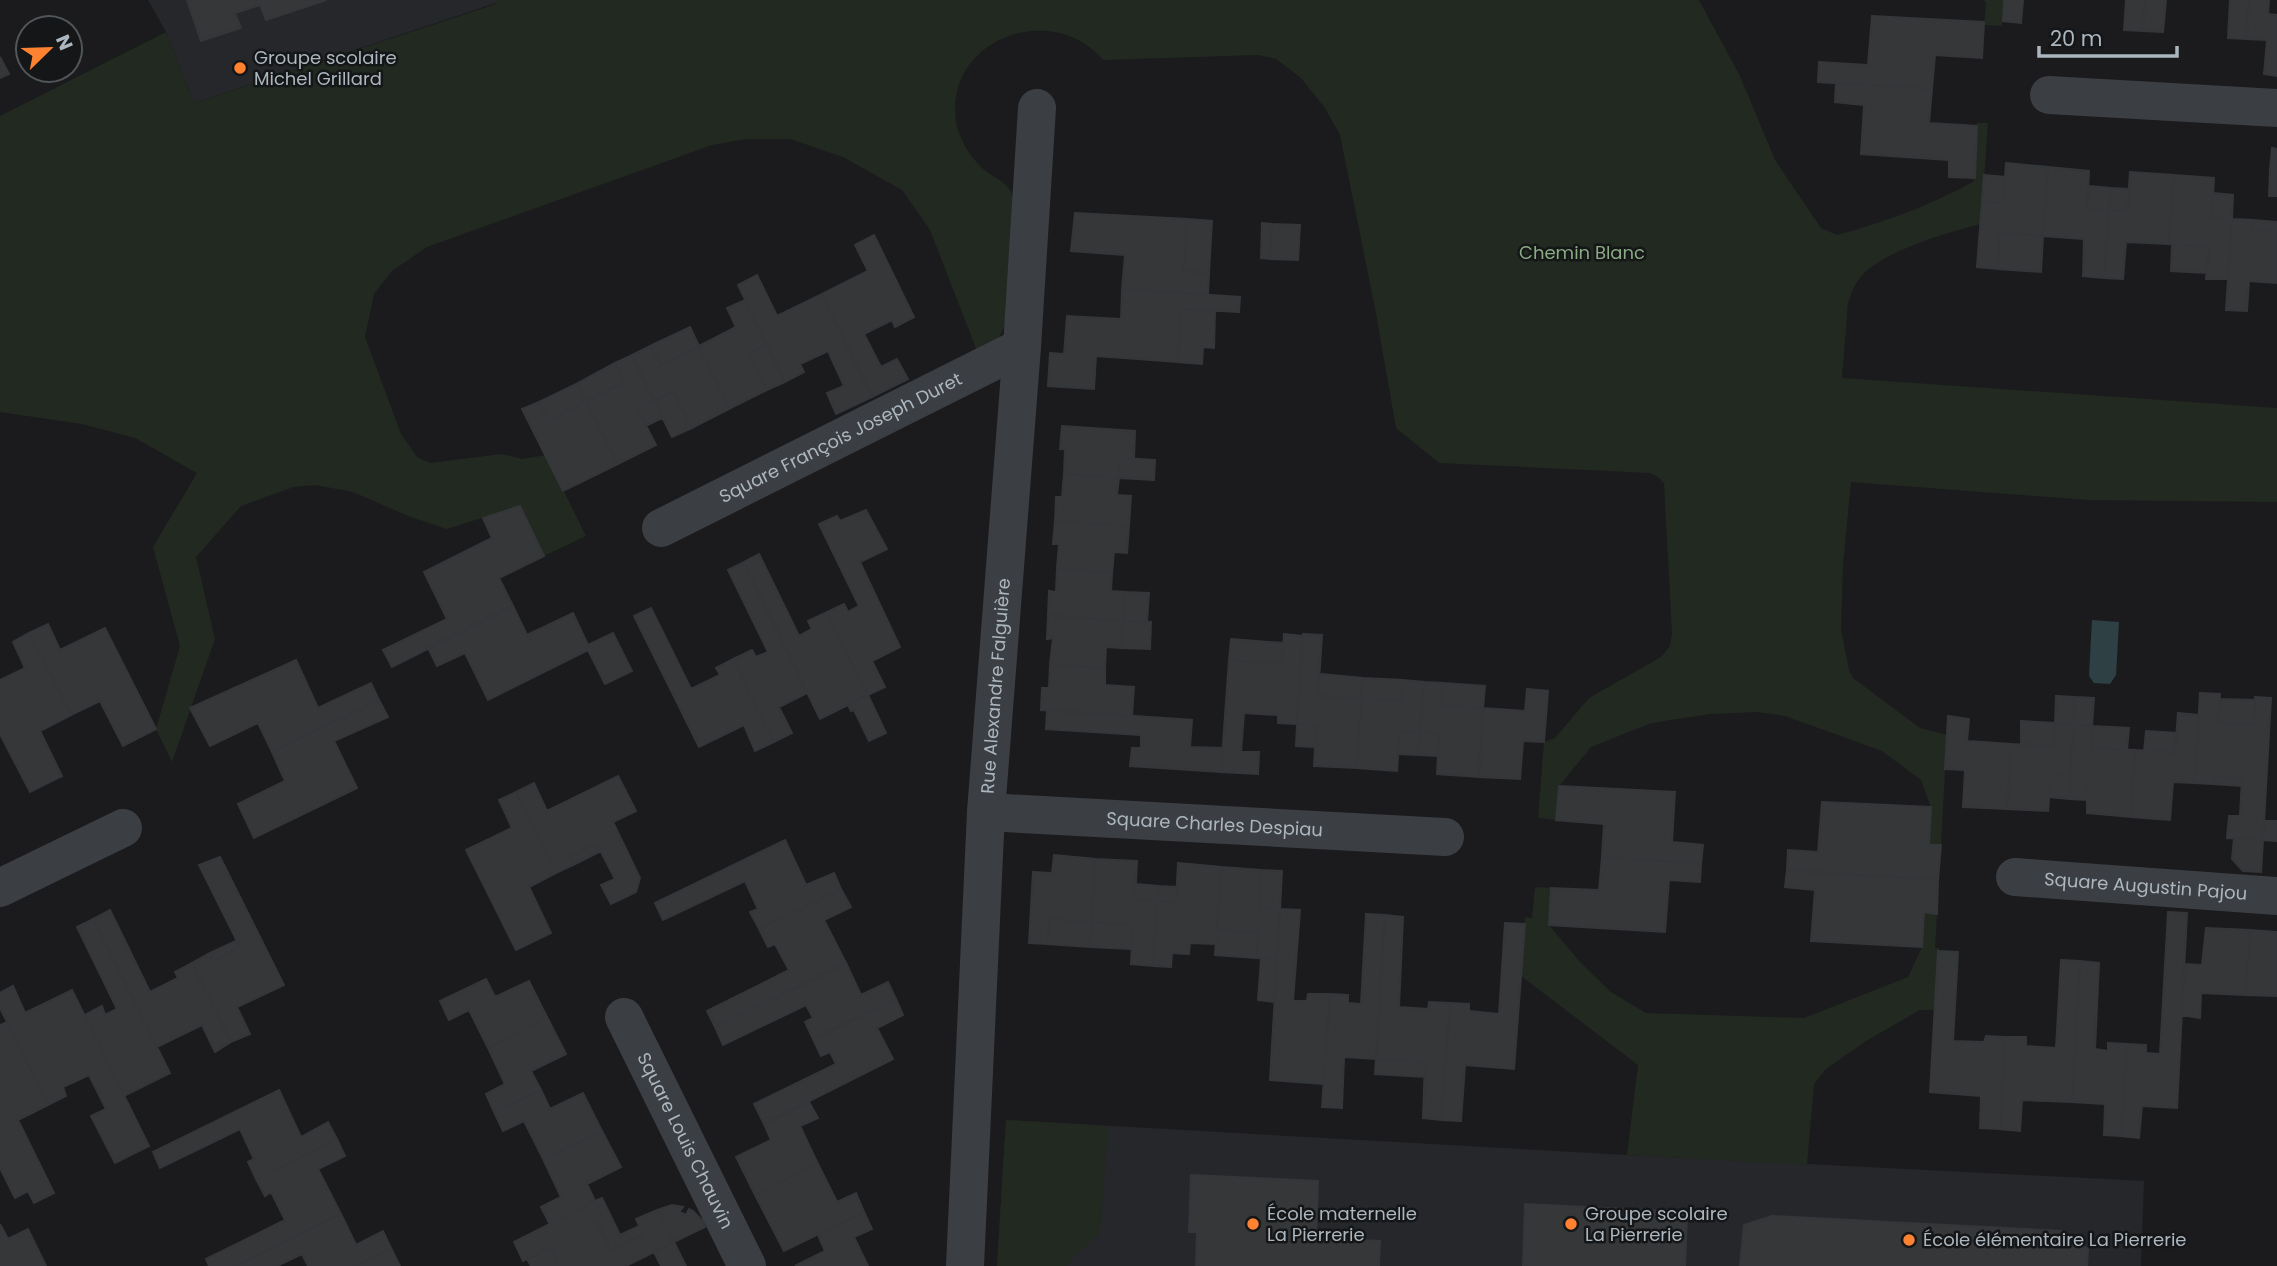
<svg xmlns="http://www.w3.org/2000/svg" width="2277" height="1266" viewBox="0 0 2277 1266" font-family="Poppins,sans-serif">
<style>
.built{fill:#26272b}
.green{fill:#212920}
.water{fill:#2e4043}
.building{fill:#353739;stroke:#34363a;stroke-width:2}
.lines{fill:none;stroke-linecap:round;stroke-linejoin:round}
.minor{stroke:#3b3e43;stroke-width:38}
.poi-dot{fill:#ff8231;stroke:#151618;stroke-width:2.5}
.labels{text-anchor:middle;stroke-width:5;stroke-linejoin:round;paint-order:stroke}
.poi-label{font-size:18px;fill:#acb6be;stroke:#151618;text-anchor:start}
.park-label{font-size:18px;fill:#8aab81;stroke:#151618}
.street-label{font-size:18px;fill:#acb6be;stroke:#151618}
</style>
<rect width="100%" height="100%" fill="#1b1b1d"/>
<path class="built" d="M148 0H495L496 3 194 103 166 32Z
M1006 1120 1627 1155 2144 1181 2141 1266H997Z"/>
<path class="green" d="M495 0H1699L1740 76 1775 160 1821 228 1837 235C1886 222 1928 206 1973 182L1975 178 1977 123H1988L1981 224C1949 232 1879 252 1860 278 1854 285 1851 294 1848 303L1842 378 2277 408V502L2088 500 1851 482 1843 565 1841 629 1849 670 1853 678 1920 728 1947 735 1941 845H1929L1931 807 1921 780 1882 751 1785 716 1758 712 1710 714 1664 721 1649 724 1591 747 1559 786 1556 820 1538 818 1544 742 1555 738 1589 698 1661 657 1670 646 1672 633 1664 483 1658 477 1650 473 1439 463 1396 428 1375 308 1340 135 1325 108 1301 78 1276 59 1258 55 1103 60C1053 0 944 38 956 122 959 139 970 156 982 168 997 181 1008 180 1015 201L1006 323 998 340 977 351 930 230 902 190 843 157 790 139H747L712 145 427 247 392 271 374 294 365 337 401 434 417 457 430 463 502 454 522 459 546 455 586 536 544 556 519 506 447 529 408 516 353 492 315 485 294 487 241 506 196 557 215 639 172 762 156 729 180 646 153 547 197 473 135 438 82 424 0 412V116L166 32 194 103 496 4Z
M1983 0H2004L2002 26 1984 25 1986 2Z
M1535 887 1551 888 1549 925 1580 962 1611 992 1646 1013 1804 1018 1908 977 1922 947 1924 912 1937 914 1935 948H1939L1936 1010H1920L1866 1041 1826 1069 1814 1084 1807 1165 1627 1155 1638 1065 1521 976 1525 917 1532 918Z
M1006 1120 1108 1126 1100 1234 1073 1256 1067 1266H997Z"/>
<path class="water" d="M2092 620 2119 622 2116 675 2110 684 2094 683 2089 676Z"/>
<path class="building" d="M187 0H326L266 20 260 5 235 13 241 28 201 41Z
M2004 0H2023L2021 23 2003 21Z
M2126 0H2145L2143 31 2124 30Z
M2145 0H2166L2163 32 2143 31Z
M2230 0H2249L2247 39 2228 38Z
M2249 0H2269L2268 14 2277 15V76L2264 74 2267 40 2247 39Z
M1872 16 1984 22 1982 58 1935 55 1932 89 1818 82 1819 62 1868 65Z
M0 57 9 74 0 78Z
M1836 83 1932 89 1929 123 1977 126 1975 178 1949 177V160L1861 154 1864 105 1835 102Z
M2272 148 2277 149V171L2270 170Z
M2006 163 2048 167 2043 236 2000 233 1998 269 1977 267 1982 202 2003 203Z
M2048 167 2089 171 2087 209 2109 210 2104 278 2083 276 2084 239 2043 236Z
M2270 170 2277 171V196H2269Z
M2130 172 2174 175 2168 244 2126 242 2123 279 2104 278 2109 210 2127 211Z
M1984 175 2005 177 2003 203 1982 202Z
M2174 175 2214 178 2212 217 2232 219 2228 279H2206L2209 247 2168 244Z
M2089 186 2110 188 2109 210 2087 209Z
M2110 188 2129 189 2127 211 2109 210Z
M2213 193 2233 195 2232 219 2212 217Z
M1075 213 1187 219 1184 271 1209 273 1208 295 1122 289 1125 255 1071 251Z
M1187 219 1212 221 1209 273 1184 271Z
M2232 219 2253 220 2252 230 2277 231V283L2249 281 2247 311 2226 310Z
M2253 220 2277 222V231L2252 230Z
M1262 223 1272 224 1270 259 1261 258Z
M1272 224 1300 225 1298 260 1270 259Z
M2000 233 2043 236 2041 272 1998 269Z
M874 235 914 317 895 327 892 320 864 334 881 367 897 359 908 379 872 397 822 294 868 271 855 245Z
M2172 245 2209 247 2207 273 2171 271Z
M757 275 777 316 822 294 872 397 836 414 827 393 844 386 828 351 800 364 804 372 785 382 738 285Z
M1122 289 1240 297 1239 312 1181 309 1178 362 1096 356 1094 389 1048 386 1050 353 1064 354 1067 316 1121 319Z
M745 300 766 345 749 353 767 390 729 409 699 346 736 327 727 308Z
M1181 309 1215 311 1214 348 1203 347 1202 364 1178 362Z
M690 327 699 346 661 365 650 346Z
M766 345 785 382 767 390 749 353Z
M650 346 661 365 699 346 729 409 692 428 673 392 654 401 632 355Z
M632 355 654 401 637 408 656 445 618 464 586 402 624 383 615 363Z
M615 363 624 383 586 402 578 383Z
M578 383 586 402 548 421 539 402Z
M673 392 692 428 672 437 654 401Z
M654 401 662 418 646 426 637 408Z
M539 402 548 421 586 402 618 464 563 491 522 409Z
M1062 426 1135 431 1134 459 1120 458 1119 478 1064 474 1065 449H1060Z
M1120 458 1155 460 1154 480 1119 478Z
M1064 474 1119 478 1117 495 1131 496 1129 526 1055 521 1056 497H1062Z
M520 506 544 556 499 578 513 606 392 667 383 650 447 619 424 572 492 538 483 518Z
M866 510 887 549 860 562 900 647 872 661 885 687 868 695 827 612 844 604 848 612 859 606 819 524 837 516 840 521Z
M1055 521 1129 526 1127 553 1114 552 1112 573 1057 568 1059 544H1053Z
M759 554 799 636 812 629 808 621 827 612 868 695 820 719 744 562Z
M744 562 807 693 779 707 792 733 774 742 733 659 752 650 756 657 768 652 728 570Z
M1057 568 1112 573 1111 591 1125 592 1123 621 1048 615 1049 591 1056 592Z
M1125 592 1149 593 1147 622 1123 621Z
M513 606 527 635 573 613 588 645 613 633 632 671 605 684 588 650 488 700 465 653 437 666 428 648Z
M651 608 691 689 720 675 716 668 733 659 774 742 755 751 744 725 699 747 634 616Z
M1048 615 1123 621 1120 648 1106 647 1105 668 1050 664 1053 638 1047 639Z
M1123 621 1151 622 1150 649 1120 648Z
M48 624 60 650 105 628 156 729 123 746 100 701 71 715 29 633Z
M29 633 71 715 40 731 62 776 30 792 0 734V680L25 668 13 642Z
M1284 634 1302 636 1297 724 1278 723V715L1244 713 1241 752H1259L1258 774 1221 772 1229 660 1282 664Z
M1303 634 1322 635 1318 696 1361 698 1357 768 1314 766 1316 726 1297 724Z
M1231 639 1283 643 1282 664 1229 660Z
M296 660 318 708 371 683 379 700 272 752 258 723 210 746 190 708Z
M1050 664 1105 668V685L1134 687 1132 716 1041 710 1042 688H1049Z
M1320 674 1362 678 1361 698 1318 696Z
M1362 678 1403 680 1402 701 1361 698Z
M1403 680 1424 682 1420 732 1400 731 1397 771 1357 768 1361 698 1402 701Z
M1424 682 1443 683 1442 705 1483 708 1479 777 1437 774 1439 734 1420 732Z
M1443 683 1485 686 1483 708 1442 705Z
M1527 689 1548 691 1544 742 1523 741 1520 779 1479 777 1483 708 1525 711Z
M2200 693 2220 694 2218 723 2254 724 2255 697 2271 698 2263 840 2227 838 2229 816H2240L2242 778 2214 776 2213 784 2195 783Z
M868 695 886 733 869 741 854 710 851 711 848 705Z
M2056 696 2075 697 2074 725 2055 723Z
M2075 697 2094 698 2092 726 2074 725Z
M2220 699 2254 700V724L2218 723Z
M379 700 388 717 334 741 357 788 254 838 238 804 285 781 272 752Z
M1047 710 1192 720 1190 747 1223 748 1221 772 1130 766 1132 748H1141V735L1046 729Z
M2178 713 2199 715 2195 783 2173 782 2170 820 2131 817 2135 750 2175 752Z
M1948 716 1969 719 1967 741 2011 744 2007 809 1963 807 1965 770 1945 769Z
M2021 721 2055 723 2053 746 2021 744Z
M2055 723 2074 725 2070 776 2051 775 2048 811 2007 809 2011 744 2053 746Z
M1297 724 1316 726 1314 747 1296 746Z
M2074 725 2092 726 2091 748 2135 750 2131 817 2087 813V776H2070Z
M2092 726 2129 728 2127 750 2091 748Z
M1400 731 1420 732 1418 755 1398 754Z
M2146 731 2177 733 2175 752 2144 751Z
M1420 732 1439 734 1438 756 1418 755Z
M2051 775 2070 776 2069 799 2049 797Z
M618 776 636 811 613 822 640 878 636 892 611 904 601 885 615 879 597 844 570 857 573 865 556 873 516 792 534 783 547 811Z
M2070 776H2087V800L2069 799Z
M2214 776 2242 778V786L2213 784Z
M1559 786 1675 792 1672 842 1703 845 1701 864 1602 857 1604 824 1556 820Z
M516 792 556 873 529 887 551 933 516 950 466 850 512 828 499 800Z
M1822 802 1931 807 1929 845H1941L1938 880 1787 870 1788 850 1818 852Z
M2264 821H2277V841L2263 840Z
M2234 838 2263 840 2261 872 2243 871 2232 859Z
M785 840 806 885 834 873 841 889 759 929 750 912 758 909 745 881 663 920 655 903Z
M597 844 601 851 573 865 570 857Z
M1054 855 1095 859 1092 922 1049 919 1048 944 1029 943 1033 872 1052 873Z
M220 857 284 985 237 1007 250 1034 231 1042 192 963 210 953 213 961 240 947 199 865Z
M1602 857 1701 864 1700 882 1669 880 1665 932 1549 925 1551 888 1599 890Z
M1095 859 1137 861 1135 900 1157 901 1153 966 1131 964 1133 925 1092 922Z
M1178 863 1221 867 1216 944 1190 943 1189 954 1172 953 1171 967 1153 966 1157 901 1176 902Z
M1221 867 1261 870 1259 908 1280 909 1277 959 1256 958 1258 933 1217 930Z
M1261 870 1282 871 1280 909 1259 908Z
M1787 870 1938 880 1937 914 1924 912 1922 947 1811 941 1815 890 1785 887Z
M1135 884 1158 886 1157 901 1135 900Z
M1158 886 1177 887 1176 902 1157 901Z
M841 889 851 907 824 920 846 963 715 1027 707 1011 789 970 775 944 768 947 759 929Z
M1280 909 1300 910 1293 1001H1307L1308 994H1330L1323 1084 1270 1080Z
M110 910 150 992 178 978 175 972 192 963 231 1042 215 1052 202 1025 157 1047 93 919Z
M2168 912 2187 913 2177 1108 2142 1106 2139 1138 2121 1136 2127 1044 2146 1045V1053L2160 1054Z
M1366 914 1385 915 1376 1059 1344 1057 1342 1108 1322 1107 1330 994 1348 995V1003L1361 1004Z
M1385 915 1403 917 1399 1007 1428 1009 1429 1002 1450 1003 1441 1120 1423 1118 1425 1062 1376 1059Z
M93 919 170 1073 124 1096 85 1015 102 1006 105 1015 117 1009 77 927Z
M1049 919 1092 922 1090 947 1048 944Z
M1092 922 1133 925 1132 949 1090 947Z
M1505 923 1525 924 1514 1069 1465 1065 1461 1121 1441 1120 1450 1003 1469 1004V1011L1499 1014Z
M2206 928 2250 930 2245 995 2201 993 2200 1018 2182 1015 2185 964 2202 965Z
M1217 930 1258 933 1256 958 1215 955Z
M2250 930 2277 932V996L2245 995Z
M238 940 240 947 213 961 210 953Z
M1938 951 1958 952 1953 1041 1984 1042 1986 1036 2005 1037 2000 1129 1980 1128 1981 1096 1930 1092Z
M1261 959H1277L1274 1002 1258 1000Z
M2061 960 2080 961 2072 1102 2022 1100 2020 1131 2000 1129 2005 1037H2026V1046L2056 1048Z
M2080 961 2099 963 2095 1049 2108 1051V1043L2127 1044 2121 1136 2104 1135 2105 1104 2072 1102Z
M846 963 861 995 888 982 896 999 813 1039 805 1022 813 1018 806 1005 723 1045 715 1027Z
M486 979 495 997 529 981 547 1017 488 1048 469 1010 449 1020 440 1001Z
M13 986 25 1013 72 990 149 1146 115 1163 91 1116 106 1109 89 1075 63 1087 66 1096 48 1105 0 1008V993Z
M896 999 903 1015 877 1028 893 1059 764 1124 754 1104 836 1064 830 1052 821 1056 813 1039Z
M547 1017 566 1054 531 1071 541 1090 494 1112 486 1094 505 1084 488 1048Z
M7 1022 48 1105 18 1120 54 1193 34 1203 28 1191 15 1198 0 1168V1025Z
M1376 1059 1425 1062V1077L1375 1074Z
M279 1090 301 1137 328 1122 337 1139 256 1179 248 1162 254 1159 240 1129 160 1168 153 1152Z
M541 1090 550 1109 583 1093 602 1131 543 1159 524 1121 503 1131 494 1112Z
M809 1102 818 1118 800 1126 818 1164 755 1195 736 1157 771 1140 764 1124Z
M602 1131 621 1167 587 1184 595 1201 550 1225 541 1207 561 1197 543 1159Z
M337 1139 345 1156 318 1169 341 1214 236 1266H209L206 1259 285 1220 271 1192 265 1196 256 1179Z
M818 1164 837 1202 856 1193 864 1212 784 1251 755 1195Z
M1191 1175 1318 1181 1316 1238 1380 1241 1379 1266H1196L1197 1232H1189Z
M602 1198 620 1235 639 1226 643 1234 611 1251 597 1222 604 1219 595 1201Z
M595 1201 604 1219 597 1222 611 1251 643 1234 636 1219 657 1210 674 1242 626 1266H559L551 1247 523 1261 514 1242Z
M1525 1204 1687 1212 1685 1266H1523Z
M672 1205 683 1207 679 1212 686 1215 689 1209 693 1211 703 1221 705 1227 674 1242 657 1210Z
M864 1212 872 1229 854 1237 868 1266H795L825 1251 818 1235Z
M341 1214 356 1245 383 1231 391 1248 355 1266H308L302 1254 277 1266H236Z
M1772 1216 2061 1231 2088 1249 2087 1266H1740L1744 1225Z
M0 1224 8 1239 28 1229 46 1266H0Z
M674 1242 686 1266H661L654 1252Z
M551 1247 559 1266H531L527 1259Z
M391 1248 400 1266H355Z"/>
<g class="lines">
<g class="minor">
<path d="M2049 95 2277 108"/>
<path id="s1" d="M661 528 1022 347"/>
<path id="s2" d="M986 812 1445 837"/>
<path id="s3" d="M2015 877 2277 896"/>
<path d="M0 888 123 828"/>
<path id="s4" d="M624 1017 747 1266"/>
<path id="s5" d="M965 1266 986 812 1022 347 1037 108"/>
</g>
</g>
<g class="poi-dot">
<circle cx="240" cy="68" r="7"/>
<circle cx="1253" cy="1224" r="7"/>
<circle cx="1571" cy="1224" r="7"/>
<circle cx="1909" cy="1240" r="7"/>
</g>
<g class="labels">
<g class="poi-label">
<text x="254" y="64">Groupe scolaire<tspan x="254" dy="21">Michel Grillard</tspan></text>
<text x="1267" y="1220">École maternelle<tspan x="1267" dy="21">La Pierrerie</tspan></text>
<text x="1585" y="1220">Groupe scolaire<tspan x="1585" dy="21">La Pierrerie</tspan></text>
<text x="1923" y="1246">École élémentaire La Pierrerie</text>
</g>
<g class="park-label">
<text x="1582" y="259">Chemin Blanc</text>
</g>
<g class="street-label">
<text dy="6" stroke="none"><textPath href="#s1" startOffset="201">Square François Joseph Duret</textPath></text>
<text dy="6" stroke="none"><textPath href="#s5" startOffset="581">Rue Alexandre Falguière</textPath></text>
<text dy="6" stroke="none"><textPath href="#s2" startOffset="229">Square Charles Despiau</textPath></text>
<text dy="6" stroke="none"><textPath href="#s3" startOffset="131">Square Augustin Pajou</textPath></text>
<text dy="6" stroke="none"><textPath href="#s4" startOffset="138">Square Louis Chauvin</textPath></text>
</g>
</g>
<g transform="translate(49 49) rotate(67)"><circle r="33" fill="#151618" stroke="#51565a" stroke-width="2"/>
<path d="M0-5L12 26L0 18L-12 26Z" fill="#ff8231"/>
<text y="-10" font-size="19" font-weight="bold" text-anchor="middle" fill="#acb6be">N</text>
</g>
<path d="M2039 46v10h138v-10" fill="none" stroke="#acb6be" stroke-width="3.5"/>
<text x="2050" y="46" font-size="21" fill="#acb6be" stroke="#151618" stroke-width="5" paint-order="stroke">20 m</text>
</svg>
